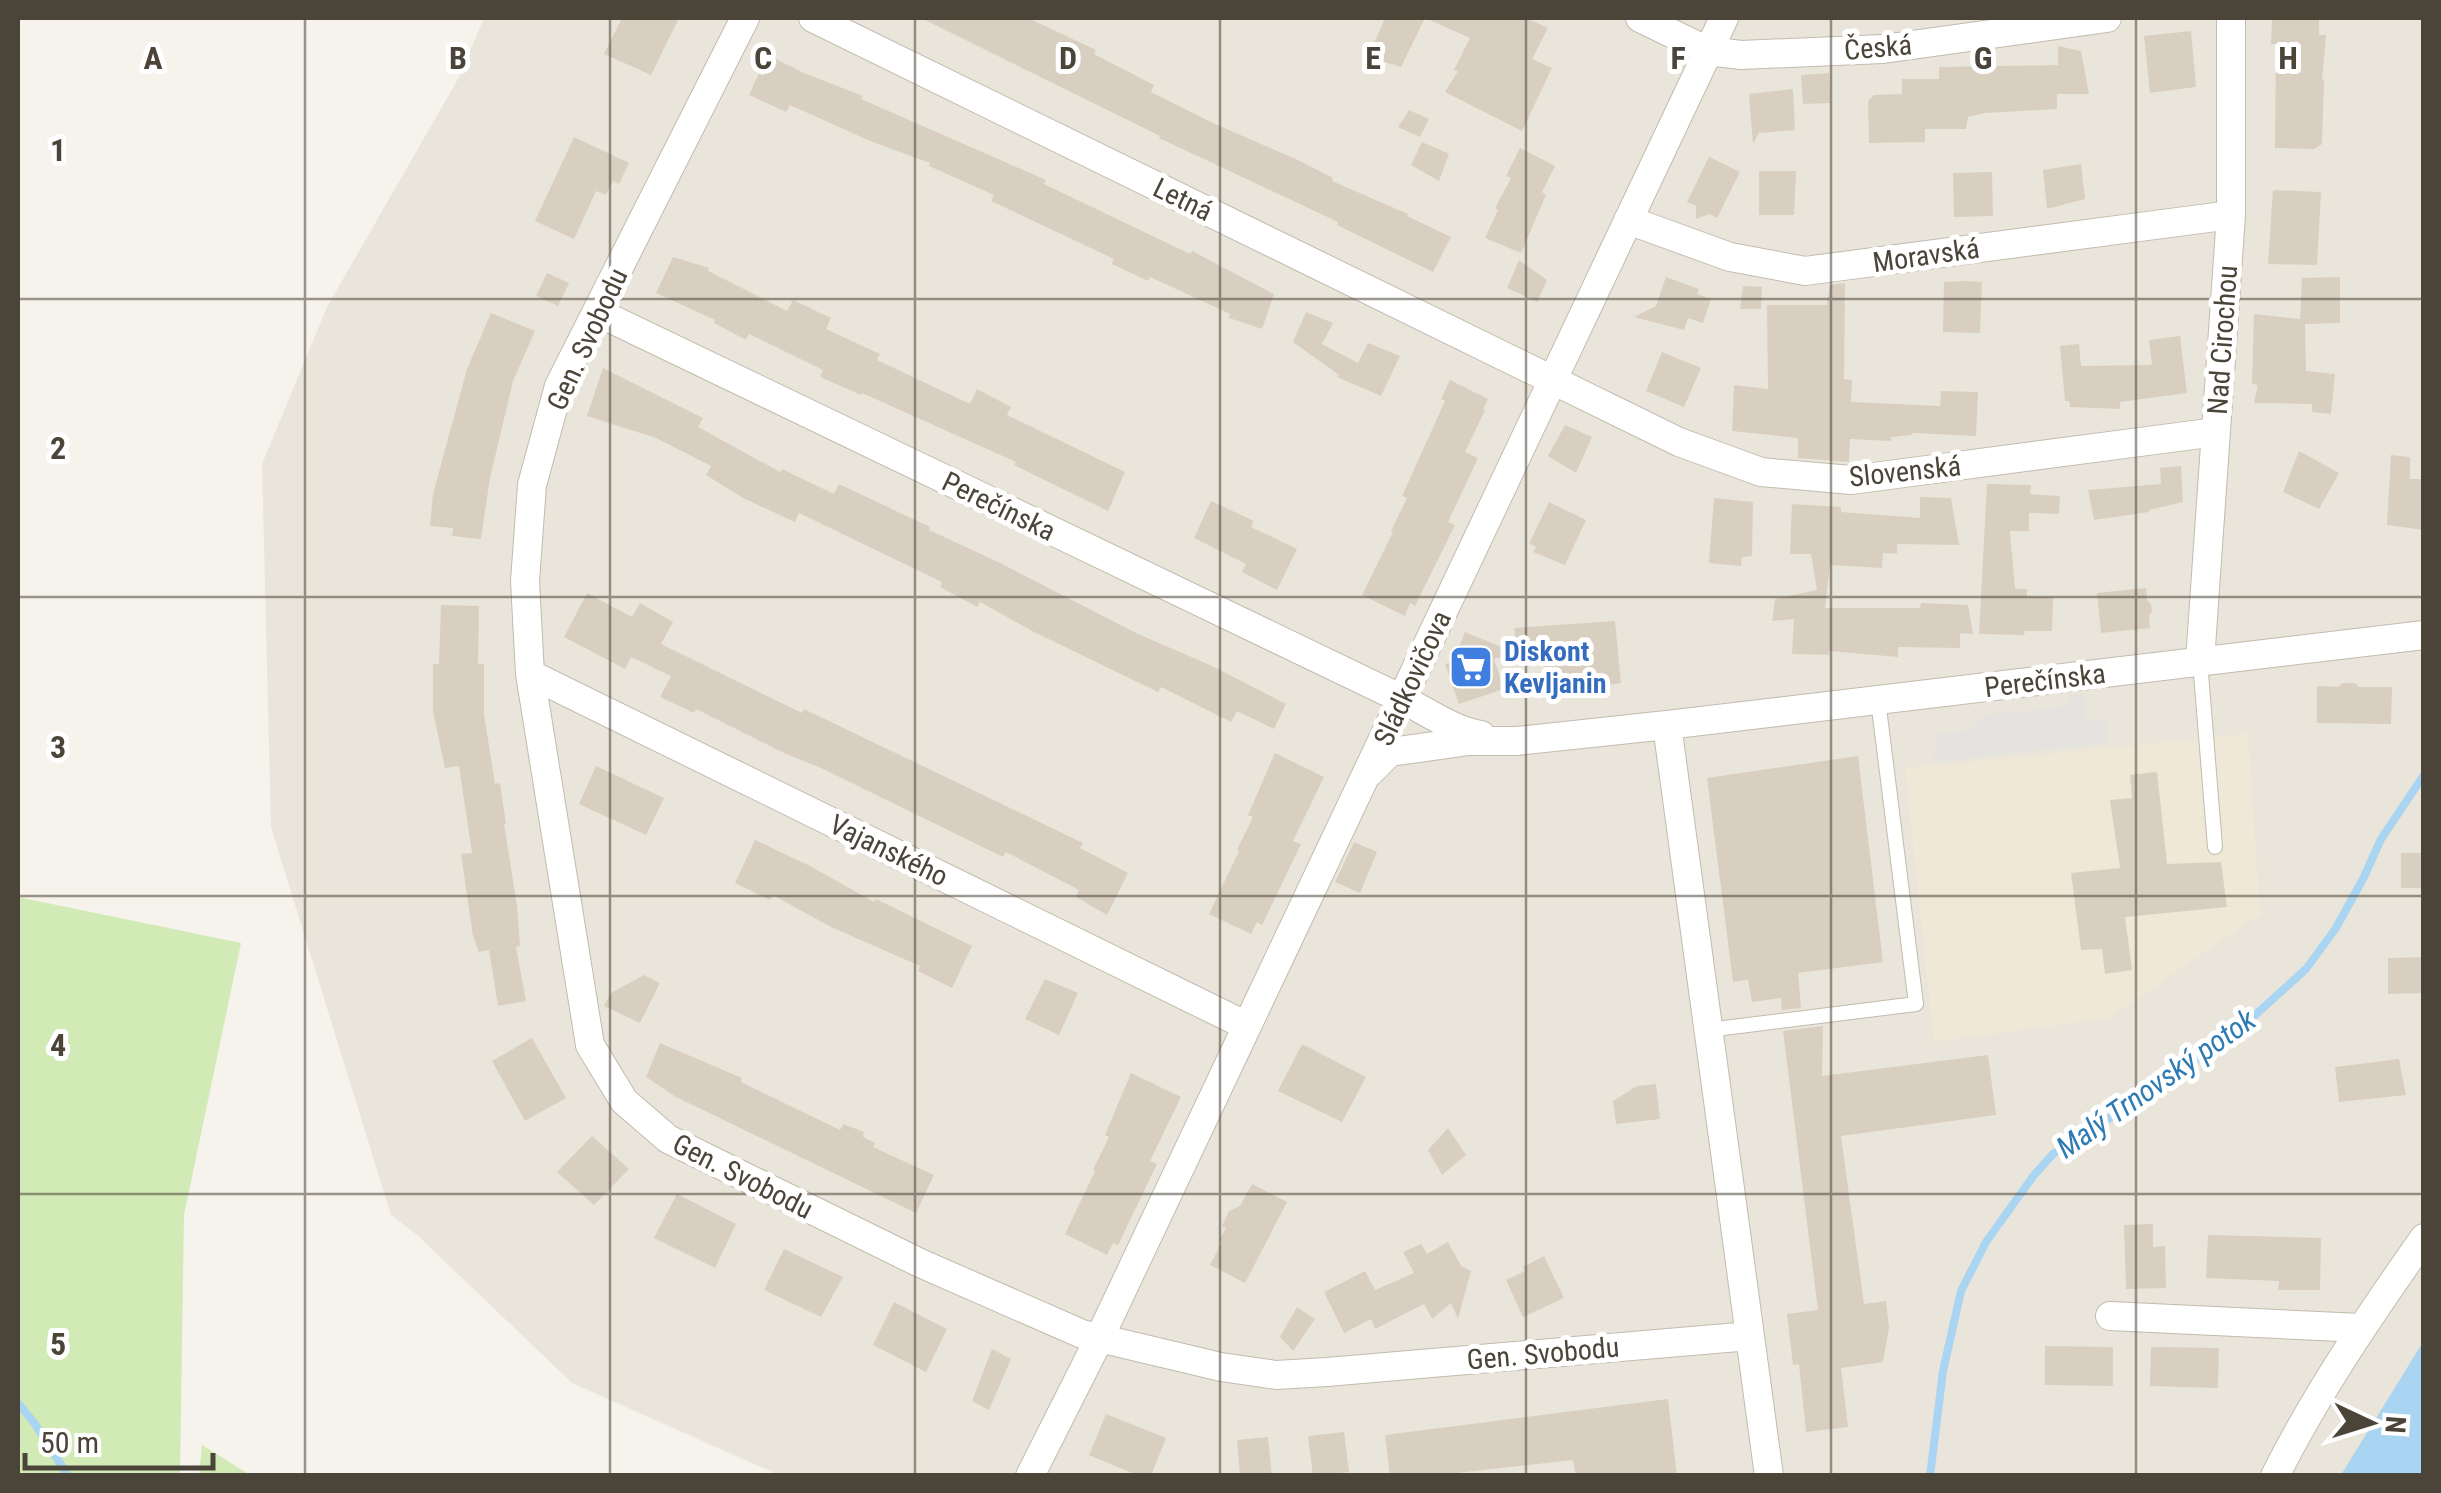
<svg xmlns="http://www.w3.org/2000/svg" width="2441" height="1493" viewBox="0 0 2441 1493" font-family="'Roboto Condensed',sans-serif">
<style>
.residential{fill:#eae5da}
.education{fill:#efe8d6}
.green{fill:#d2eab5}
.parking{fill:#e5e3e0}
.water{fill:#a9d4f2}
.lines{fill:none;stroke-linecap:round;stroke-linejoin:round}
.stream{stroke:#a9d4f2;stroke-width:8}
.building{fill:#d8cfc1}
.service-casing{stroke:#c2bbae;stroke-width:16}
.minor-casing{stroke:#c2bbae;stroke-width:30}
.service{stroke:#fff;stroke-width:14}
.minor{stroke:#fff;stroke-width:28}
.grid{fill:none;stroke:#4b4439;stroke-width:2.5;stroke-opacity:0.55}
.labels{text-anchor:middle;stroke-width:10;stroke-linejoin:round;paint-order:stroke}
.street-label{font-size:28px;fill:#4b4439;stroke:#fff}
.shop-label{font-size:28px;font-weight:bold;fill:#366cbe;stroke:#fff;text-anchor:start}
.water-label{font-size:30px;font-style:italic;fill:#2e7ab2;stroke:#fff}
.grid-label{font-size:32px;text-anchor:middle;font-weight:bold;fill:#4b4439;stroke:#fff;stroke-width:10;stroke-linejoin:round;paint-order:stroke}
</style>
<rect width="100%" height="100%" fill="#f6f3ec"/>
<path class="residential" d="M484 18H2423V1463L2397 1476H781L572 1383 416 1234 391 1215 271 827 262 464 327 307 458 79Z"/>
<path class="education" d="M2248 734 2260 914 2109 1018 1934 1042 1905 768Z"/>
<path class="green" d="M18 897 241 943 184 1215 180 1475H18Z
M202 1445 250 1475H199Z"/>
<path class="parking" d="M2084 694 2085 719 2106 720 2108 743 1933 762 1936 734 1968 731 1984 715 2066 707 2069 695Z"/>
<path class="water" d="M2423 1342V1475H2341Z"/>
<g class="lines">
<path class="stream" d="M18 1403 35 1424 68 1476
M1930 1476 1943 1371 1961 1291 1986 1242 2034 1175 2054 1153 2070 1145 2233 1035 2306 969 2336 928 2364 877 2381 839 2424 775"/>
</g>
<path class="building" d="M622 18H679L651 75 604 54Z
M921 18H1028L1096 50 1094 54 1154 85 1151 92 1213 123 1298 160 1333 178 1332 181 1408 214 1407 216 1451 237 1433 272 1337 225 1338 222 1159 138 1160 136Z
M1385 18H1526L1548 28 1532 59 1552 68 1522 131 1445 92 1458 71 1454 70 1470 38 1425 18 1401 67 1368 57Z
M2272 18H2319V35H2326L2322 80H2324L2322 144 2314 149 2275 148 2276 44H2271Z
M2191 31 2196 87 2150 93 2144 36Z
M2058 46 2081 51 2089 94H2057V109L1985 113 1968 117 1966 129H1925V142L1869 143 1868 101 1874 95 1902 94V79H1939V67L2058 65Z
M772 57 804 73 863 96 861 99 1046 180 1044 184 1190 254 1192 251 1274 294 1262 329 1229 318 1230 314 1150 277 1148 281 1112 264 1114 259 991 201 994 195 929 166 930 163 870 141 790 105 786 112 749 95 759 73 763 76Z
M1829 73 1830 103 1803 104 1801 75Z
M1793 89 1795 130 1760 133V131L1753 144 1749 94Z
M1409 110 1429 119 1420 137 1398 127Z
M574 137 629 163 619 184 613 181 606 195 596 191 574 239 535 221Z
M1422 142 1449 154 1439 181 1411 165Z
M1520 148 1555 166 1542 192 1546 195 1521 253 1485 238 1498 210 1495 208 1511 178 1506 176Z
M1709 157 1740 172 1717 218 1710 214 1696 219V206L1687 202Z
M2081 164 2085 199 2047 209 2043 170Z
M1759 171H1796L1794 215H1759Z
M1992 172 1993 216 1954 217 1953 173Z
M2273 190 2321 192 2317 265 2268 264Z
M673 257 709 268 708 271 787 311 793 300 831 318 826 329 880 354 877 360 970 404 977 389 1011 407 1007 415 1125 472 1108 511 1014 465 1016 462 862 393 861 395 820 377 823 370 749 334 746 340 714 323 715 320 656 293Z
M1519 260 1547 280 1537 302 1507 288Z
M547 273 569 283 558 306 536 296Z
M1666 277 1699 289 1697 294 1711 299 1703 323 1688 318 1684 330 1634 317 1656 306Z
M2340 277V323L2305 324 2306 371 2335 374 2331 414 2312 412V404L2254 403 2258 385 2252 384 2254 314 2300 319 2302 278Z
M1967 281 1982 282 1980 333 1943 332 1944 282Z
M1845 283 1844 379 1852 380 1851 402 1940 406 1941 391 1978 392 1976 436 1912 433V435L1891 437V441L1850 439 1849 462 1798 458V438L1732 431 1734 385 1768 389 1767 305H1827L1830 285Z
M1743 286 1762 287 1761 309H1740Z
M1306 312 1333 323 1322 344 1358 363 1368 343 1400 356 1381 396 1337 377 1339 375 1293 342Z
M491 313 535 331 513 381 490 478 481 539 452 536 453 528 430 526 433 494 467 369Z
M2180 336 2187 393 2120 402V409L2070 407 2069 401H2065L2060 346 2079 344 2081 366 2152 365 2149 340Z
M1662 352 1701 368 1684 407 1646 391Z
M603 368 703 418 698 427 780 472 782 469 834 494 839 484 930 527 929 530 998 562 1138 634 1210 665 1286 704 1274 729 1237 711 1231 722 1161 687 1158 692 1034 632 980 602 977 607 940 587 942 582 799 513 795 522 743 498 706 475 711 466 656 438 587 416Z
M1450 380 1488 399 1483 409 1485 410 1465 452 1478 458 1448 522 1455 525 1415 606 1410 603 1405 616 1362 595 1393 532 1391 531 1407 498 1402 496 1445 401 1441 399Z
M1565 425 1592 437 1576 473 1548 456Z
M2299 451 2339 473 2319 509 2283 492Z
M2391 455 2410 457V479H2424V530L2387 525Z
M2181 466 2183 502 2149 510V512L2094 520 2088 490 2161 484 2160 468Z
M1987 484 2031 485 2030 494 2060 496 2059 514 2029 513V531H2010L2015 589H2027V597H2053L2052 631H2025L2024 635 1979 634Z
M1920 497 1951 498 1959 545 1897 544V554L1883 553 1882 568 1830 565 1825 608H1920L1921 603 1968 605 1973 634 1960 633V648L1898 647V657L1829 651V655L1792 654 1794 619 1772 621 1775 599 1817 590 1811 554H1790L1792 504 1841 507V512L1920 518Z
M1714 498 1753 502 1752 556 1742 557 1741 566 1709 563Z
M1211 501 1254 521 1251 527 1297 549 1277 590 1242 572 1246 564 1194 538Z
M1549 502 1586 520 1565 565 1533 552 1536 547 1529 544Z
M2146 588 2147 600 2151 604 2152 612 2149 616 2150 628 2101 633 2097 593Z
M587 593 632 617 640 603 673 622 661 644 802 713 804 709 1083 843 1080 848 1128 873 1107 915 1076 897 1079 890 1006 852 1003 857 821 768 784 753 696 709 694 713 660 697 671 676 631 657 625 669 564 637Z
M441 605 479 606 478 664H484V714L495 784 500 783 506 824H504L517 906 520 946 516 947 526 1001 498 1006 489 950 479 952 473 936 461 854 472 853 459 766 445 768 433 712V664H439Z
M1615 621 1621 683 1594 687 1593 684 1546 692 1542 647 1517 653 1514 628Z
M1465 632 1516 653 1494 659 1504 689 1459 704 1445 664 1453 662Z
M2343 683H2355L2359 687H2392L2391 724 2317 723V686L2338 687Z
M1275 753 1324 777 1293 841 1301 844 1262 925 1257 922 1251 934 1209 914 1239 851 1237 850 1253 817 1248 815Z
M1858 756 1883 962 1798 973 1801 1008 1782 1010 1781 998 1752 1002 1748 980 1733 982 1707 778Z
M596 766 664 798 646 835 579 804Z
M2157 772 2167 864 2221 862 2227 907 2125 917 2132 970 2105 974 2102 949 2081 950 2071 873 2120 868 2110 800 2132 798 2130 775Z
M755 840 810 866 874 902 876 899 972 946 952 988 918 971 920 966 831 927 773 895 770 900 735 883Z
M1354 842 1377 852 1360 893 1335 882Z
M2401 853H2424V888H2401Z
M2424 957V993L2388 994V958Z
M644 975 660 983 640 1023 604 1006 611 993Z
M1045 979 1078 993 1059 1035 1025 1019Z
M1823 1026 1822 1076 1988 1055 1996 1115 1841 1136 1864 1304 1886 1301 1889 1328 1883 1362 1841 1368 1848 1427 1806 1432 1799 1364 1793 1365 1787 1314 1818 1310 1783 1031Z
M532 1038 566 1098 525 1121 492 1061Z
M660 1043 742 1078 741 1082 840 1130 843 1124 864 1132 863 1137 875 1143 873 1147 934 1175 916 1213 676 1097 646 1077Z
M1302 1044 1366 1077 1342 1122 1278 1091Z
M2399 1059 2406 1095 2339 1102 2335 1067Z
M1131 1073 1181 1097 1150 1161 1157 1164 1118 1245 1113 1243 1107 1255 1065 1234 1095 1171 1093 1170 1109 1137 1105 1135Z
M1656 1084 1660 1119 1616 1124 1613 1101 1637 1086Z
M1448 1128 1466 1155 1442 1175 1428 1150Z
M592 1136 629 1169 594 1205 557 1172Z
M1252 1184 1287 1202 1245 1283 1210 1265 1222 1242 1219 1240 1226 1228 1222 1226 1229 1211 1240 1206Z
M677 1194 736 1224 715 1268 654 1238Z
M2153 1224V1247L2165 1246 2166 1288 2126 1289 2124 1225Z
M2208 1235 2321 1238 2320 1290H2278L2279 1281 2206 1278Z
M1448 1242 1461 1266 1471 1271 1458 1319 1451 1303 1432 1319 1424 1304 1375 1329 1371 1319 1344 1333 1324 1292 1365 1271 1375 1290 1414 1273 1403 1252 1421 1244 1427 1254Z
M784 1249 843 1277 821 1317 764 1290Z
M1544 1256 1564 1298 1523 1317 1506 1280 1525 1271 1523 1267Z
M894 1302 947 1329 926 1372 873 1345Z
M1297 1307 1315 1319 1293 1351 1280 1337Z
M2045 1346 2113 1347V1386L2045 1385Z
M2151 1347 2219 1348 2218 1388 2150 1386Z
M992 1349 1011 1359 989 1410 972 1401Z
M1668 1399 1677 1476H1576L1573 1460 1430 1476H1390L1385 1435Z
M1106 1414 1166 1438 1151 1476H1139L1089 1455Z
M1344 1432 1349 1472 1313 1476 1308 1436Z
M1268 1437 1272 1476H1240L1237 1440Z"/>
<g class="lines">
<defs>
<path id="service" d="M2200 661 2215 847
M1708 1030 1916 1004 1878 700"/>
<path id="minor" d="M745 18 559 386 532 485 525 581 530 674 590 1045 624 1101 668 1139 920 1263 1082 1334 1221 1367 1276 1375 1327 1372 1750 1336
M813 18 1679 442 1761 472 1851 480 2216 432
M1640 18 1708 51 1741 55 1883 49 2107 18
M1628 220 1730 257 1805 271 2231 215
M597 312 1402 699C1428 712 1452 730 1481 735
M2200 661 2231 215V18
M530 674 1247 1026
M1667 725 1769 1476
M1370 772 1390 752 1469 741H1517L1667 725 2424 635
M2110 1316 2361 1328
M1030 1476 1099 1339 1724 18
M2275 1476C2317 1392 2370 1315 2424 1238"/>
</defs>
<use href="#service" class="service-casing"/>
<use href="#minor" class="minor-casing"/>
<use href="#service" class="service"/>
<use href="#minor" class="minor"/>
</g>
<path class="grid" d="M305 18V1476M610 18V1476M915 18V1476M1220 18V1476M1526 18V1476M1831 18V1476M2136 18V1476M18 299H2424M18 597H2424M18 896H2424M18 1194H2424"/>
<defs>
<symbol id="supermarket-square" viewBox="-11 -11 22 22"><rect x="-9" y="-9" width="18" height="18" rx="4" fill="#3f7fe0" stroke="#fff"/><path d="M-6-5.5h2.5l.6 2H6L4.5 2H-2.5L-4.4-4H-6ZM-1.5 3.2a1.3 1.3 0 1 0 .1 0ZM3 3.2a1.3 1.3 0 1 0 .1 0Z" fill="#fff"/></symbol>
</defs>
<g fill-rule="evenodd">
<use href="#supermarket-square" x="1446" y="642" width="50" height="50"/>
</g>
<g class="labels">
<g class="street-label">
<text transform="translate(1878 47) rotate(-5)" y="10">Česká</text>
<text transform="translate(1183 199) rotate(26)" y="10">Letná</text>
<text transform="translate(1926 255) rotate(-8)" y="10">Moravská</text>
<text transform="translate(587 339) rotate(-65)" y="10">Gen. Svobodu</text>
<text transform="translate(2222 340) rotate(-86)" y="10">Nad Cirochou</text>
<text transform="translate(1905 471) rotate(-6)" y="10">Slovenská</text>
<text transform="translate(999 506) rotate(26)" y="10">Perečínska</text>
<text transform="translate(1412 678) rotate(-65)" y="10">Sládkovičova</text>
<text transform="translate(2045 680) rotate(-7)" y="10">Perečínska</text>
<text transform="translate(889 850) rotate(26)" y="10">Vajanského</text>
<text transform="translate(743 1176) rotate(27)" y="10">Gen. Svobodu</text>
<text transform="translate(1543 1353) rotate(-5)" y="10">Gen. Svobodu</text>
</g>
<g class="shop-label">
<text x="1504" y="661">Diskont<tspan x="1504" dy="32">Kevljanin</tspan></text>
</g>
<g class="water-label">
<text transform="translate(2156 1084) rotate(-35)" y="10">Malý Trnovský potok</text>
</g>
</g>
<g class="grid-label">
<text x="153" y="69">A</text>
<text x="458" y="69">B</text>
<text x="763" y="69">C</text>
<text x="1068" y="69">D</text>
<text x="1373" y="69">E</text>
<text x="1678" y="69">F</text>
<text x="1983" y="69">G</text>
<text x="2288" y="69">H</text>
<text x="58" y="161">1</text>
<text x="58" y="459">2</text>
<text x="58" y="758">3</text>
<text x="58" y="1056">4</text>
<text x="58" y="1355">5</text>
</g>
<rect width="2441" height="1493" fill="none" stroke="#4b4439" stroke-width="40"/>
<g transform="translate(2371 1423) rotate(94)" stroke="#ffffff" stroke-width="8" paint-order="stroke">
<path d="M0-8L18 38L0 25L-18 38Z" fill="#4b4439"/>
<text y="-15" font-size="28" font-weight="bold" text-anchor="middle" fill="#4b4439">N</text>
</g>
<path d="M25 1453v15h188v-15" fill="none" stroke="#4b4439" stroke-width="5"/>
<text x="40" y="1453" font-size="30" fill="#4b4439" stroke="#ffffff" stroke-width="8" paint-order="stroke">50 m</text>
</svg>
